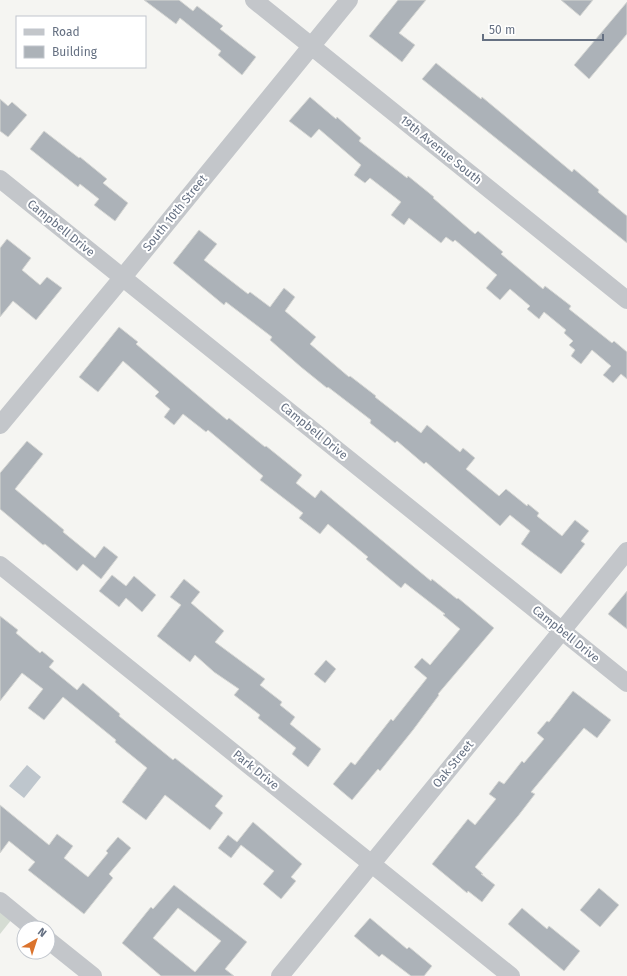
<svg xmlns="http://www.w3.org/2000/svg" width="627" height="976" viewBox="0 0 627 976" font-family="'Fira Sans',sans-serif">
<style>
.green{fill:#d5dcd3}
.water{fill:#bec6cd}
.building{fill:#acb2b8;stroke:#d6d7d4;fill-rule:evenodd}
.lines{fill:none;stroke-linecap:round;stroke-linejoin:round}
.minor{stroke:#c3c6ca;stroke-width:18}
.labels{text-anchor:middle;stroke-width:4;stroke-linejoin:round;paint-order:stroke}
.street-label{font-size:12px;fill:#657082;stroke:#fff}
</style>
<rect width="100%" height="100%" fill="#f5f5f2"/>
<path class="green" d="M0 901 16 914 0 934Z"/>
<path class="water" d="M27 765 41 777 24 798 9 786Z"/>
<path class="building" d="M144 0H179L193 11 197 6 223 26 220 29 256 57 242 75 218 55 221 51 180 18 176 24Z
M398 0H426L399 33 415 45 402 62 369 36Z
M561 0H593L580 16Z
M627 2V34L589 79 574 65Z
M436 63 481 99 482 97 572 172 574 169 599 190 598 192 627 216V243L422 79Z
M310 97 336 119 337 117 361 138 359 141 407 178 408 176 434 197 433 198 475 234 478 231 503 252 501 254 543 289 545 286 571 306 569 309 612 343 614 341 627 352V379L621 374 613 383 603 375 611 366 592 350 581 364 571 356 575 350 569 345 573 341 564 333 566 330 544 312 539 319 527 309 530 306 510 289 500 300 486 288 497 275 455 240 453 242 446 237 441 243 409 218 404 225 391 215 401 202 370 178 365 183 354 175 361 165 319 129 311 138 289 121Z
M0 99 8 106 12 102 27 115 8 137 0 131Z
M44 131 79 158 80 157 107 179 103 183 128 203 115 221 94 205 99 199 80 184 78 187 30 149Z
M199 230 217 244 204 260 248 294 250 292 270 307 284 288 295 297 285 311 316 337 310 344 349 377 350 376 376 396 375 397 421 433 427 425 460 452 463 448 475 458 466 469 499 496 506 489 527 506 528 504 539 513 537 516 562 536 575 520 589 531 581 541 585 544 561 574 521 544 530 531 510 515 500 526 426 462 424 464 397 441 395 443 370 423 371 420 328 387 327 388 301 367 270 340 272 337 226 302 224 305 173 263Z
M7 239 31 258 22 270 40 285 47 277 62 288 36 320 13 301 0 317V248Z
M119 327 138 342 136 344 227 420 229 418 265 447 266 446 302 475 296 483 315 498 321 490 431 581 432 579 457 599 458 598 494 628 438 694 439 695 413 730 380 771 378 769 352 800 333 784 351 762 355 765 391 719 393 721 427 678 414 667 422 658 430 665 460 629 443 615 445 614 405 583 401 588 366 559 368 557 328 524 320 534 299 518 303 513 260 480 263 476 208 430 206 432 183 414 174 425 164 417 170 409 155 396 159 392 123 361 98 392 79 377Z
M27 441 43 454 15 489 64 530 63 532 95 558 104 546 118 557 101 579 83 564 77 571 45 544 43 545 0 509V473Z
M112 575 126 586 134 576 156 595 142 612 126 598 119 607 99 591Z
M184 579 200 592 191 603 224 631 215 642 265 679 260 685 282 702 280 705 295 717 290 724 321 749 308 767 292 754 296 748 258 718 260 715 234 695 239 689 214 672 195 655 190 662 157 636 181 605 170 597Z
M627 591V629L608 614Z
M0 616 18 630 16 633 40 653 42 651 54 661 49 667 77 690 83 683 120 714 119 716 173 760 175 758 223 796 215 806 223 813 210 830 165 795 146 820 122 802 147 768 115 742 116 740 63 697 44 720 28 708 43 689 22 673 0 701Z
M326 660 336 669 325 683 314 674Z
M573 691 611 720 597 738 584 728 531 792 535 794 518 816 475 867 483 874H481L495 885 482 902 468 891 467 893 432 864 468 819 475 825 496 799 489 794 499 781 504 784 522 761 524 763 544 739 537 733 547 721 549 722Z
M0 805 49 845 57 834 73 846 64 858 88 877 108 853 106 851 118 837 131 848 109 874 113 878 84 914 28 870 35 862 9 841 0 853Z
M253 822 302 864 291 877 296 881 281 899 263 884 274 871 241 845 231 858 218 848 228 835 237 842Z
M174 885 247 942 225 969 234 976H161L122 943 151 907 153 909ZM178 908 221 941 195 972 153 938Z
M599 888 619 905 600 927 580 910Z
M522 908 547 929 549 926 580 951 564 971 508 924Z
M370 918 407 949 409 947 432 966 424 976H411L382 954 379 957 354 936Z"/>
<g class="lines">
<path class="minor" d="M254 0 627 300
M0 179 627 683
M0 425 123 277 349 0
M0 565 511 976
M0 901 33 928
M48 940 93 976
M280 976 627 551"/>
</g>
<g class="labels">
<g class="street-label">
<text transform="translate(441 150) rotate(39)" y="4">19th Avenue South</text>
<text transform="translate(175 213) rotate(-51)" y="4">South 10th Street</text>
<text transform="translate(61 228) rotate(39)" y="4">Campbell Drive</text>
<text transform="translate(314 431) rotate(39)" y="4">Campbell Drive</text>
<text transform="translate(566 634) rotate(39)" y="4">Campbell Drive</text>
<text transform="translate(453 764) rotate(-51)" y="4">Oak Street</text>
<text transform="translate(256 770) rotate(39)" y="4">Park Drive</text>
</g>
</g>
<rect x="16" y="16" width="130" height="52" fill="#ffffff" stroke="#c1c6cd"/>
<rect x="24" y="29" width="20" height="6" fill="#c3c6ca" stroke="#c1c6cd"/>
<text x="52" y="36" font-size="12" fill="#657082">Road</text>
<rect x="24" y="46" width="20" height="12" fill="#acb2b8" stroke="#c1c6cd"/>
<text x="52" y="56" font-size="12" fill="#657082">Building</text>
<g transform="translate(36 940) rotate(39)"><circle r="19" fill="#ffffff" stroke="#c1c6cd"/>
<path d="M0-3L7 15L0 10L-7 15Z" fill="#db732c"/>
<text y="-6" font-size="11" font-weight="bold" text-anchor="middle" fill="#657082">N</text>
</g>
<path d="M483 34v6h120v-6" fill="none" stroke="#657082" stroke-width="2"/>
<text x="489" y="34" font-size="12" fill="#657082" stroke="#ffffff" stroke-width="3" paint-order="stroke">50 m</text>
</svg>
